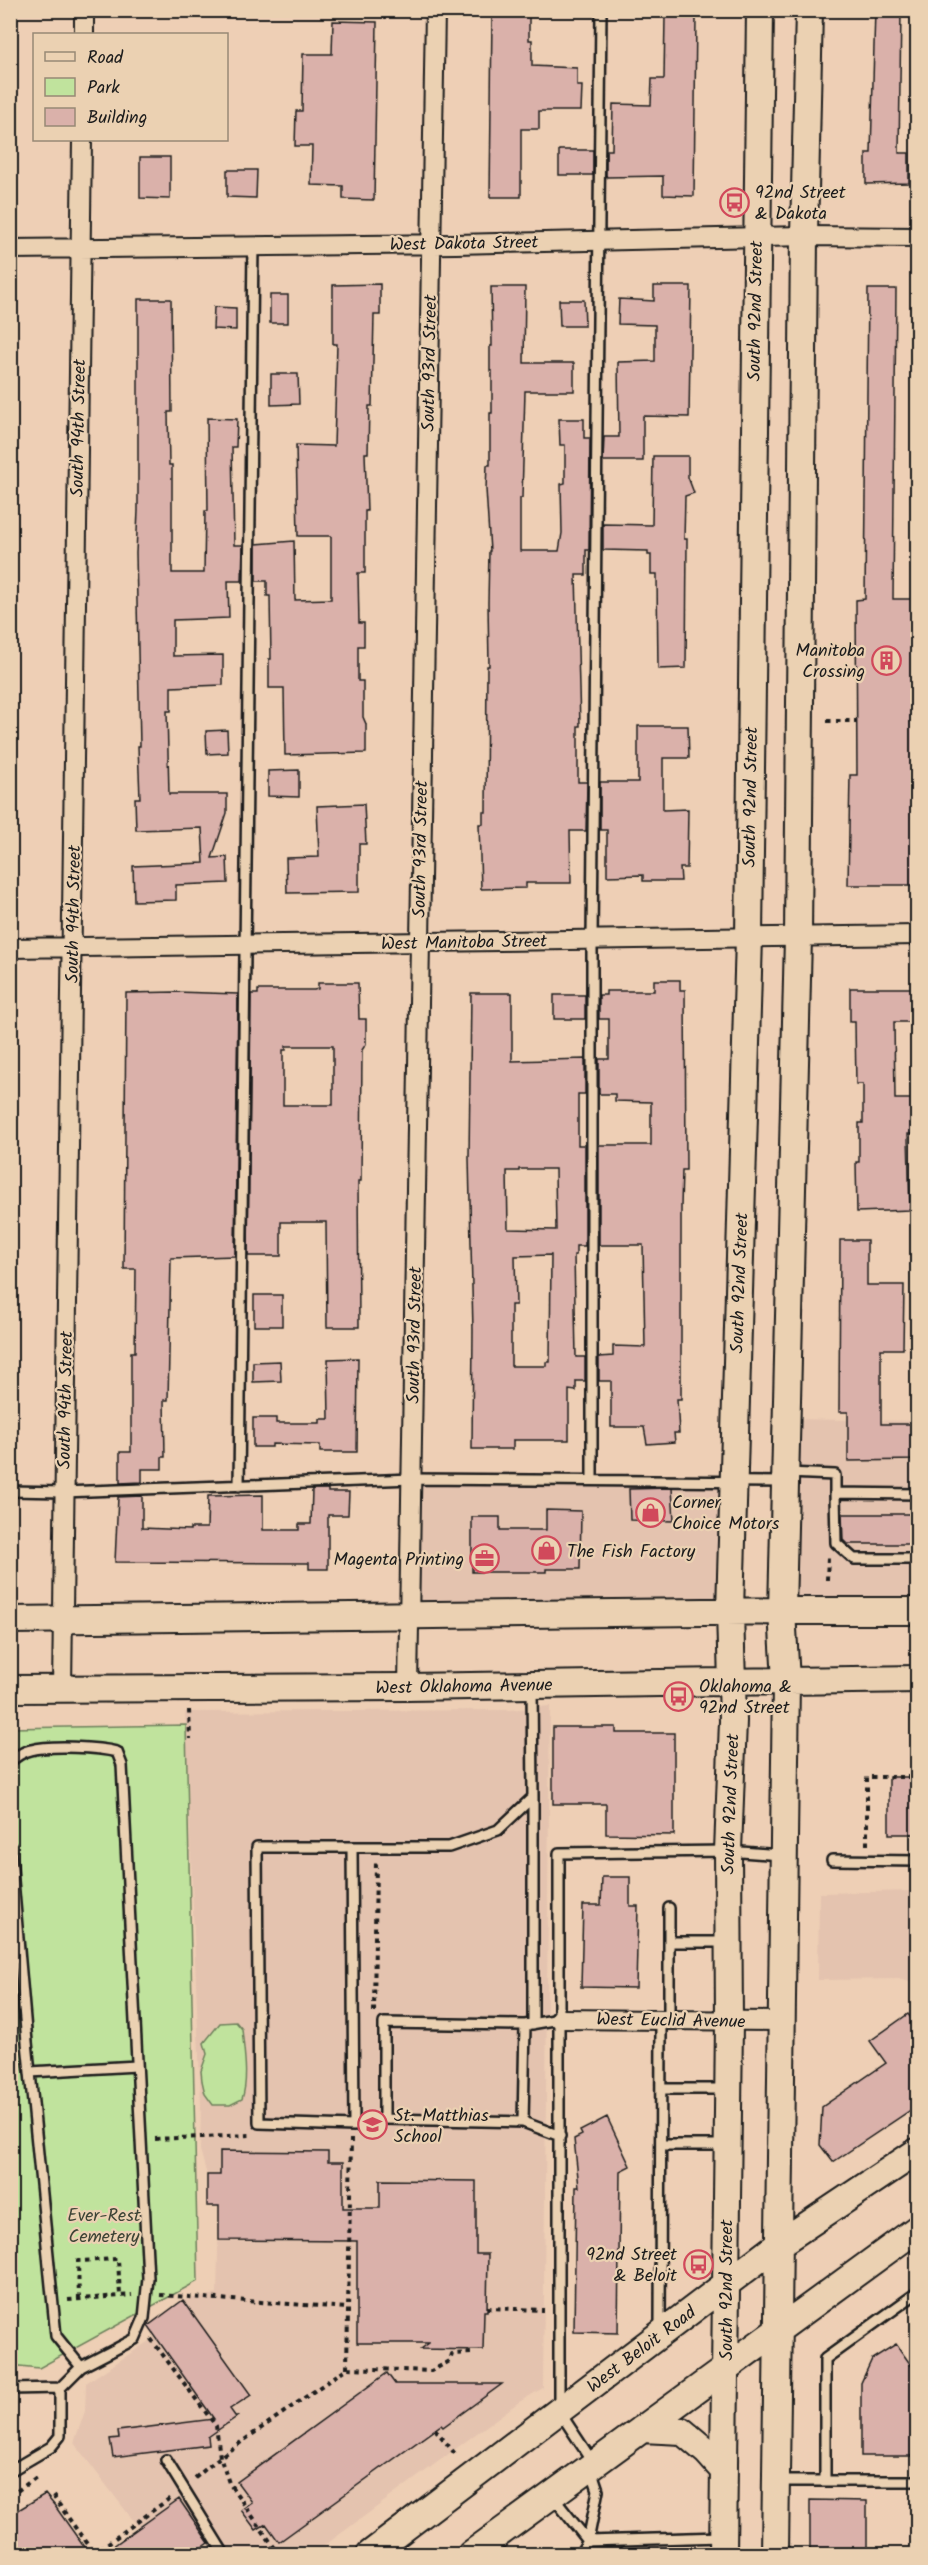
<svg xmlns="http://www.w3.org/2000/svg" width="928" height="2565" viewBox="0 0 928 2565" font-family="Kalam,sans-serif">
<style>
.built{fill:#e4c3af}
.green{fill:#c0e39d;stroke:#6e805c;stroke-width:1.5}
.building{fill:#dab1aa;stroke:#1c1c1c;stroke-width:1.5;fill-rule:evenodd}
.lines{fill:none;stroke-linecap:round;stroke-linejoin:round}
.lane-casing{stroke:#1c1c1c;stroke-width:14}
.street-casing{stroke:#1c1c1c;stroke-width:22}
.secondary-casing{stroke:#1c1c1c;stroke-width:30}
.path{stroke:#1c1c1c;stroke-width:4;stroke-dasharray:4.5 4.5;stroke-linecap:butt}
.lane{stroke:#ebd1b2;stroke-width:9}
.street{stroke:#ebd1b2;stroke-width:18}
.secondary{stroke:#ebd1b2;stroke-width:26}
.labels{text-anchor:middle;stroke-width:4.5;stroke-linejoin:round;paint-order:stroke}
.poi-label{font-size:18px;fill:#1c1c1c;stroke:#ebd1b2;text-anchor:start}
.street-label{font-size:18px;fill:#1c1c1c;stroke:#ebd1b2}
.park-label{font-size:18px;fill:#3d4436;stroke:#ebd1b2}
</style>
<rect width="100%" height="100%" fill="#eecfb5"/>
<filter id="ink" filterUnits="userSpaceOnUse"><feTurbulence type="fractalNoise" baseFrequency=".0167" numOctaves="2"/><feDisplacementMap in="SourceGraphic" scale="12" xChannelSelector="R" yChannelSelector="G"/><feConvolveMatrix kernelMatrix="1 2 1 2 8 2 1 2 1" color-interpolation-filters="sRGB"/></filter>
<g filter="url(#ink)">
<path class="built" d="M787 1419 917 1421V1611H782Z
M412 1479 733 1481 730 1611 408 1616Z
M550 1706 543 2388 519 2402 313 2554H215L209 2542 179 2500 139 2528 74 2443 85 2411 86 2383 155 2337 147 2326 183 2300 217 2294 219 2206H207V2175L200 2150 201 2105 185 1712 509 1710Z
M917 1891V1984L899 1979 818 1980 819 1893Z"/>
<path class="green" d="M186 1725 198 2281 39 2368 10 2365V1728Z
M236 2022 242 2029C244 2051 249 2078 242 2099L230 2105H213L205 2094 202 2081 201 2071 207 2054 204 2043 220 2023Z"/>
<path class="building" d="M875 10H901L899 153H909V183L866 184V153H871Z
M492 15H529V40H532V66L577 68V86H582L581 111H539V129H521V197H490Z
M665 16H696L694 196 663 195V176L607 177 606 175V150H612L613 104 651 105 652 79H664Z
M333 21 377 22 374 200 343 199V186L311 185 312 146H295L296 111H302L303 54H332Z
M559 150H593V175H559Z
M140 157H170V199L140 198Z
M227 170H257L256 198 227 197Z
M380 284V315H374L372 406H369L368 453H365L367 511H365V573H358L359 623H364V646H358V681H363V717L366 724V753L285 755 284 688H269V659H271L270 596H267V581H256V544L294 541 295 600 331 599V536H298L296 445 334 446 337 344H333V285Z
M654 286H691L689 417 643 416V461H603L604 437H619L618 362 655 361V325L618 324 619 299 654 301Z
M491 287H525L524 363H574V391H525L522 498H520V551H559L562 533 561 484 565 483V445H560L559 419H584V438H590L589 550H586V575H576L580 726H578V782H587L586 831H570L571 883H526V888L481 889 479 824H483V812H486L487 666H489L488 603 489 551H490L486 489 487 465H490V413H492V371H490V346H492Z
M868 289H896L893 599H916L918 885H848L850 775H857L856 600 865 599Z
M270 295H288V323H270Z
M138 299H171L172 412H168L169 465H172V573H204L205 511H208L207 418 237 419 236 447H232L234 545H243L242 581H228L229 618 173 620V656L223 655V685L171 687V711H167L169 794H227V813L212 858 227 857 228 883 176 885V900L134 901 133 866 204 863 202 828 136 830 135 798H140L138 746H140L136 553 138 511Z
M559 300H584L585 326H560Z
M214 307 236 308V330L213 329Z
M271 374H298L299 404 271 405Z
M653 456H688V477L694 493 685 496 684 539H687L686 668 658 669 657 577V574H651V555H648V551L603 550V524L652 525Z
M638 726H688L689 758H663V810L688 809 687 868H680L681 881H643V875L607 876V830H600V782H638Z
M227 730 228 753 207 754 206 731Z
M299 770V797L268 796V771Z
M364 804 366 844H359V892L287 893 286 858 319 857 317 806Z
M654 980H680V990H685L686 1170H682L681 1207V1399H677L679 1433H674L675 1442 647 1444 644 1427H611V1381H599V1357L613 1356V1346L645 1347 643 1245H599V1145H651V1102L615 1101V1094H599V1059H609V1019H599V995H606V991H654Z
M318 983H358L359 1019H366V1044L362 1050 361 1181H358L359 1327H327L326 1222H281V1256H248L251 994H258V990H314L318 989ZM286 1046H333V1105H283V1050H286Z
M850 988H918V1022H894L895 1099H918V1134H908L910 1210 857 1212 856 1162H859V1123H863V1084H856L855 1022H850Z
M176 992 238 994 235 1256 171 1258 168 1400H164L165 1457H162V1469H142V1482L120 1483V1452H131V1352H135L136 1269H124L126 993Z
M471 993H512V1061L585 1059V1094H578V1145H585V1246H576V1255H574L576 1357H585V1381H576V1391L569 1390V1440H513V1449H472L473 1330 469 1158ZM519 1169H555L556 1230 508 1229 507 1171H519ZM551 1255 550 1362H546V1366H511V1305H516L515 1256Z
M554 995H585V1019H554Z
M840 1240H867V1285H904L903 1349H881V1424H918V1460L848 1461V1412H839Z
M254 1295H282V1326H254Z
M358 1358 357 1452H320V1445L272 1444V1447H253V1418H276V1423H320V1419H329L328 1359Z
M280 1361 281 1381 253 1382V1362Z
M672 1488 674 1521 630 1520 629 1489Z
M312 1489H328V1492H349L348 1515H328V1569H309V1563L115 1562 118 1497 142 1496V1528L190 1530V1528H207L208 1496 263 1495V1530H299V1524H311Z
M546 1510 581 1511 580 1569H546V1572H472V1517H500V1530H546Z
M842 1514H918V1544H847L843 1540Z
M553 1727H616V1733H674V1835L606 1834V1804H553Z
M889 1777H915V1781H918V1834H889Z
M602 1877H630V1906H638L636 1988 581 1987 583 1905H601Z
M908 2014 918 2027V2105L833 2162 820 2145 822 2107 886 2063 870 2041Z
M607 2117 630 2166 620 2171 618 2333 574 2332 576 2187H579L574 2139 582 2135 580 2131Z
M220 2151 328 2152V2162H343V2208H380V2180L476 2181V2254H488L487 2311H484L483 2350 421 2349 429 2343H357V2241L219 2240V2206H207V2175H220Z
M183 2300 251 2395 230 2409 235 2416H238L208 2437 209 2445 113 2457 110 2439 119 2438 118 2431 214 2419 148 2326Z
M896 2344 918 2375V2395L913 2398 912 2456H861V2383L872 2359Z
M387 2373 395 2384H502L443 2427 441 2425 279 2542 266 2524 256 2530 241 2510 252 2502 237 2482Z
M45 2494 55 2506 89 2554H10V2515Z
M179 2499 209 2543 193 2554H102Z
M810 2500 867 2501V2554H810Z"/>
<g class="lines">
<defs>
<path id="lane" d="M787 1473 835 1475V1493
M592 1480V940L601 10
M239 1486 253 244
M10 1491 63 1492 412 1479 785 1482
M918 1494 835 1493 836 1543 854 1559H918
M10 1762C15 1757 24 1751 31 1750 50 1745 98 1747 117 1752L122 1765 148 2278 144 2318 135 2339 81 2367 60 2388 10 2389
M533 1797V2024
M10 1846 27 2042 56 2336 81 2367
M352 1847 354 2126 259 2123 257 1847H449L498 1830 533 1797 532 1687
M832 1860 918 1861
M669 1908V2021
M669 1942H727
M30 2072 137 2066
M661 2089H727
M523 2122 525 2025
M560 2136 523 2122 384 2119V2023L525 2025 560 2019
M661 2145H727
M660 2330 661 2020
M166 2460 224 2554
M594 2464 559 2411V1853L728 1851 781 1855
M10 2471 51 2447 60 2436V2388
M779 2481H918
M825 2481V2359L918 2292
M553 2497 588 2541 598 2490 591 2469
M580 2554 588 2541 721 2537"/>
<path id="street" d="M84 34V10
M10 249 456 244 804 236 918 237
M10 948 918 935
M408 1687 435 10
M62 1689 82 140
M560 2019 781 2021"/>
<path id="secondary" d="M10 1620 782 1611H918
M10 1689 408 1687 918 1679
M642 2429 682 2431 707 2452 724 2471
M370 2554 779 2244 918 2151
M471 2554 918 2228
M723 2554 729 2022 728 1851 733 1721 730 1611 749 937 760 10
M775 2554 786 1681 782 1611 798 937 804 236 809 10"/>
</defs>
<use href="#lane" class="lane-casing"/>
<use href="#street" class="street-casing"/>
<use href="#secondary" class="secondary-casing"/>
<path class="path" d="M827 721H856
M827 1580 828 1557
M189 1710 190 1739
M867 1845V1777H918
M374 2012 376 1860
M365 2136H382
M155 2139 250 2135
M160 2295 348 2308
M79 2299 78 2261 118 2259 120 2296
M68 2300 132 2295
M487 2308 544 2310
M151 2339 216 2426 220 2457 229 2483 279 2554
M347 2368 351 2139
M435 2429 456 2455
M195 2478 220 2457 347 2368 431 2371 450 2361 452 2354 471 2353
M10 2496 38 2476
M53 2496 94 2554
M93 2554 173 2496"/>
<use href="#lane" class="lane"/>
<use href="#street" class="street"/>
<use href="#secondary" class="secondary"/>
</g>
</g>
<defs>
<symbol id="bus-ring" viewBox="-11 -11 22 22"><circle r="9.5" fill="#ebd1b2" stroke="#d1495b" stroke-width="1.5"/><path d="M-5-6H5V4H4V6H2V4H-2V6H-4V4H-5ZM-3.5-4V0h7V-4ZM-3.5 1.2v1.5H-2V1.2ZM2 1.2v1.5H3.5V1.2Z" fill="#d1495b"/></symbol>
<symbol id="building-ring" viewBox="-11 -11 22 22"><circle r="9.5" fill="#ebd1b2" stroke="#d1495b" stroke-width="1.5"/><path d="M-4-6H4V6H1V3H-1V6H-4ZM-2.5-4.3h1.7v1.8h-1.7ZM.8-4.3h1.7v1.8H.8ZM-2.5-1h1.7V.8h-1.7ZM.8-1h1.7V.8H.8Z" fill="#d1495b"/></symbol>
<symbol id="shop-ring" viewBox="-11 -11 22 22"><circle r="9.5" fill="#ebd1b2" stroke="#d1495b" stroke-width="1.5"/><path d="M-5-2.5h2.3a2.7 3.5 0 0 1 5.4 0H5L5.5 6h-11ZM-1.5-2.5h3a1.5 2.3 0 0 0-3 0Z" fill="#d1495b"/></symbol>
<symbol id="office-ring" viewBox="-11 -11 22 22"><circle r="9.5" fill="#ebd1b2" stroke="#d1495b" stroke-width="1.5"/><path d="M-6-3h4V-5.5h4V-3h4V5H-6ZM-1-4.5V-3h2v-1.5ZM-6 0V1H6V0Z" fill="#d1495b"/></symbol>
<symbol id="school-ring" viewBox="-11 -11 22 22"><circle r="9.5" fill="#ebd1b2" stroke="#d1495b" stroke-width="1.5"/><path d="M0-5L7-2L0 1L-7-2ZM-4 1L0 2.5L4 1V4Q0 6-4 4Z" fill="#d1495b"/></symbol>
</defs>
<g fill-rule="evenodd">
<use href="#bus-ring" x="718" y="186" width="33" height="33"/>
<use href="#building-ring" x="870" y="644" width="33" height="33"/>
<use href="#shop-ring" x="634" y="1496" width="33" height="33"/>
<use href="#shop-ring" x="530" y="1534" width="33" height="33"/>
<use href="#office-ring" x="468" y="1542" width="33" height="33"/>
<use href="#bus-ring" x="662" y="1680" width="33" height="33"/>
<use href="#school-ring" x="356" y="2108" width="33" height="33"/>
<use href="#bus-ring" x="682" y="2248" width="33" height="33"/>
</g>
<g class="labels">
<g class="poi-label">
<text x="755" y="198">92nd Street<tspan x="755" dy="21">&amp; Dakota</tspan></text>
<text x="865" y="656" text-anchor="end">Manitoba<tspan x="865" dy="21">Crossing</tspan></text>
<text x="672" y="1508">Corner<tspan x="672" dy="21">Choice Motors</tspan></text>
<text x="567" y="1557">The Fish Factory</text>
<text x="464" y="1565" text-anchor="end">Magenta Printing</text>
<text x="699" y="1692">Oklahoma &amp;<tspan x="699" dy="21">92nd Street</tspan></text>
<text x="394" y="2121">St. Matthias<tspan x="394" dy="21">School</tspan></text>
<text x="677" y="2260" text-anchor="end">92nd Street<tspan x="677" dy="21">&amp; Beloit</tspan></text>
</g>
<g class="street-label">
<text transform="translate(464 243) rotate(-1)" y="6">West Dakota Street</text>
<text transform="translate(755 311) rotate(-89)" y="6">South 92nd Street</text>
<text transform="translate(429 363) rotate(-89)" y="6">South 93rd Street</text>
<text transform="translate(78 428) rotate(-89)" y="6">South 94th Street</text>
<text transform="translate(750 797) rotate(-89)" y="6">South 92nd Street</text>
<text transform="translate(420 849) rotate(-89)" y="6">South 93rd Street</text>
<text transform="translate(73 914) rotate(-89)" y="6">South 94th Street</text>
<text transform="translate(464 942) rotate(-1)" y="6">West Manitoba Street</text>
<text transform="translate(739 1283) rotate(-88)" y="6">South 92nd Street</text>
<text transform="translate(414 1335) rotate(-89)" y="6">South 93rd Street</text>
<text transform="translate(65 1400) rotate(-89)" y="6">South 94th Street</text>
<text transform="translate(464 1686) rotate(-1)" y="6">West Oklahoma Avenue</text>
<text transform="translate(730 1804) rotate(-88)" y="6">South 92nd Street</text>
<text transform="translate(671 2020) rotate(1)" y="6">West Euclid Avenue</text>
<text transform="translate(726 2290) rotate(-90)" y="6">South 92nd Street</text>
<text transform="translate(641 2349) rotate(-37)" y="6">West Beloit Road</text>
</g>
<g class="park-label">
<text x="104" y="2221">Ever-Rest<tspan x="104" dy="21">Cemetery</tspan></text>
</g>
</g>
<rect width="928" height="2565" fill="none" stroke="#ebd1b2" stroke-width="36"/>
<rect x="18" y="18" width="892" height="2529" fill="none" stroke="#1c1c1c" stroke-width="2" filter="url(#ink)"/>
<rect x="33" y="33" width="195" height="108" fill="#ebd1b2" stroke="#988976" stroke-width="1.5"/>
<rect x="45" y="52" width="30" height="9" fill="#ebd1b2" stroke="#988976" stroke-width="1.5"/>
<text x="87" y="63" font-size="18" fill="#1c1c1c">Road</text>
<rect x="45" y="78" width="30" height="18" fill="#c0e39d" stroke="#988976" stroke-width="1.5"/>
<text x="87" y="93" font-size="18" fill="#1c1c1c">Park</text>
<rect x="45" y="108" width="30" height="18" fill="#dab1aa" stroke="#988976" stroke-width="1.5"/>
<text x="87" y="123" font-size="18" fill="#1c1c1c">Building</text>
</svg>
